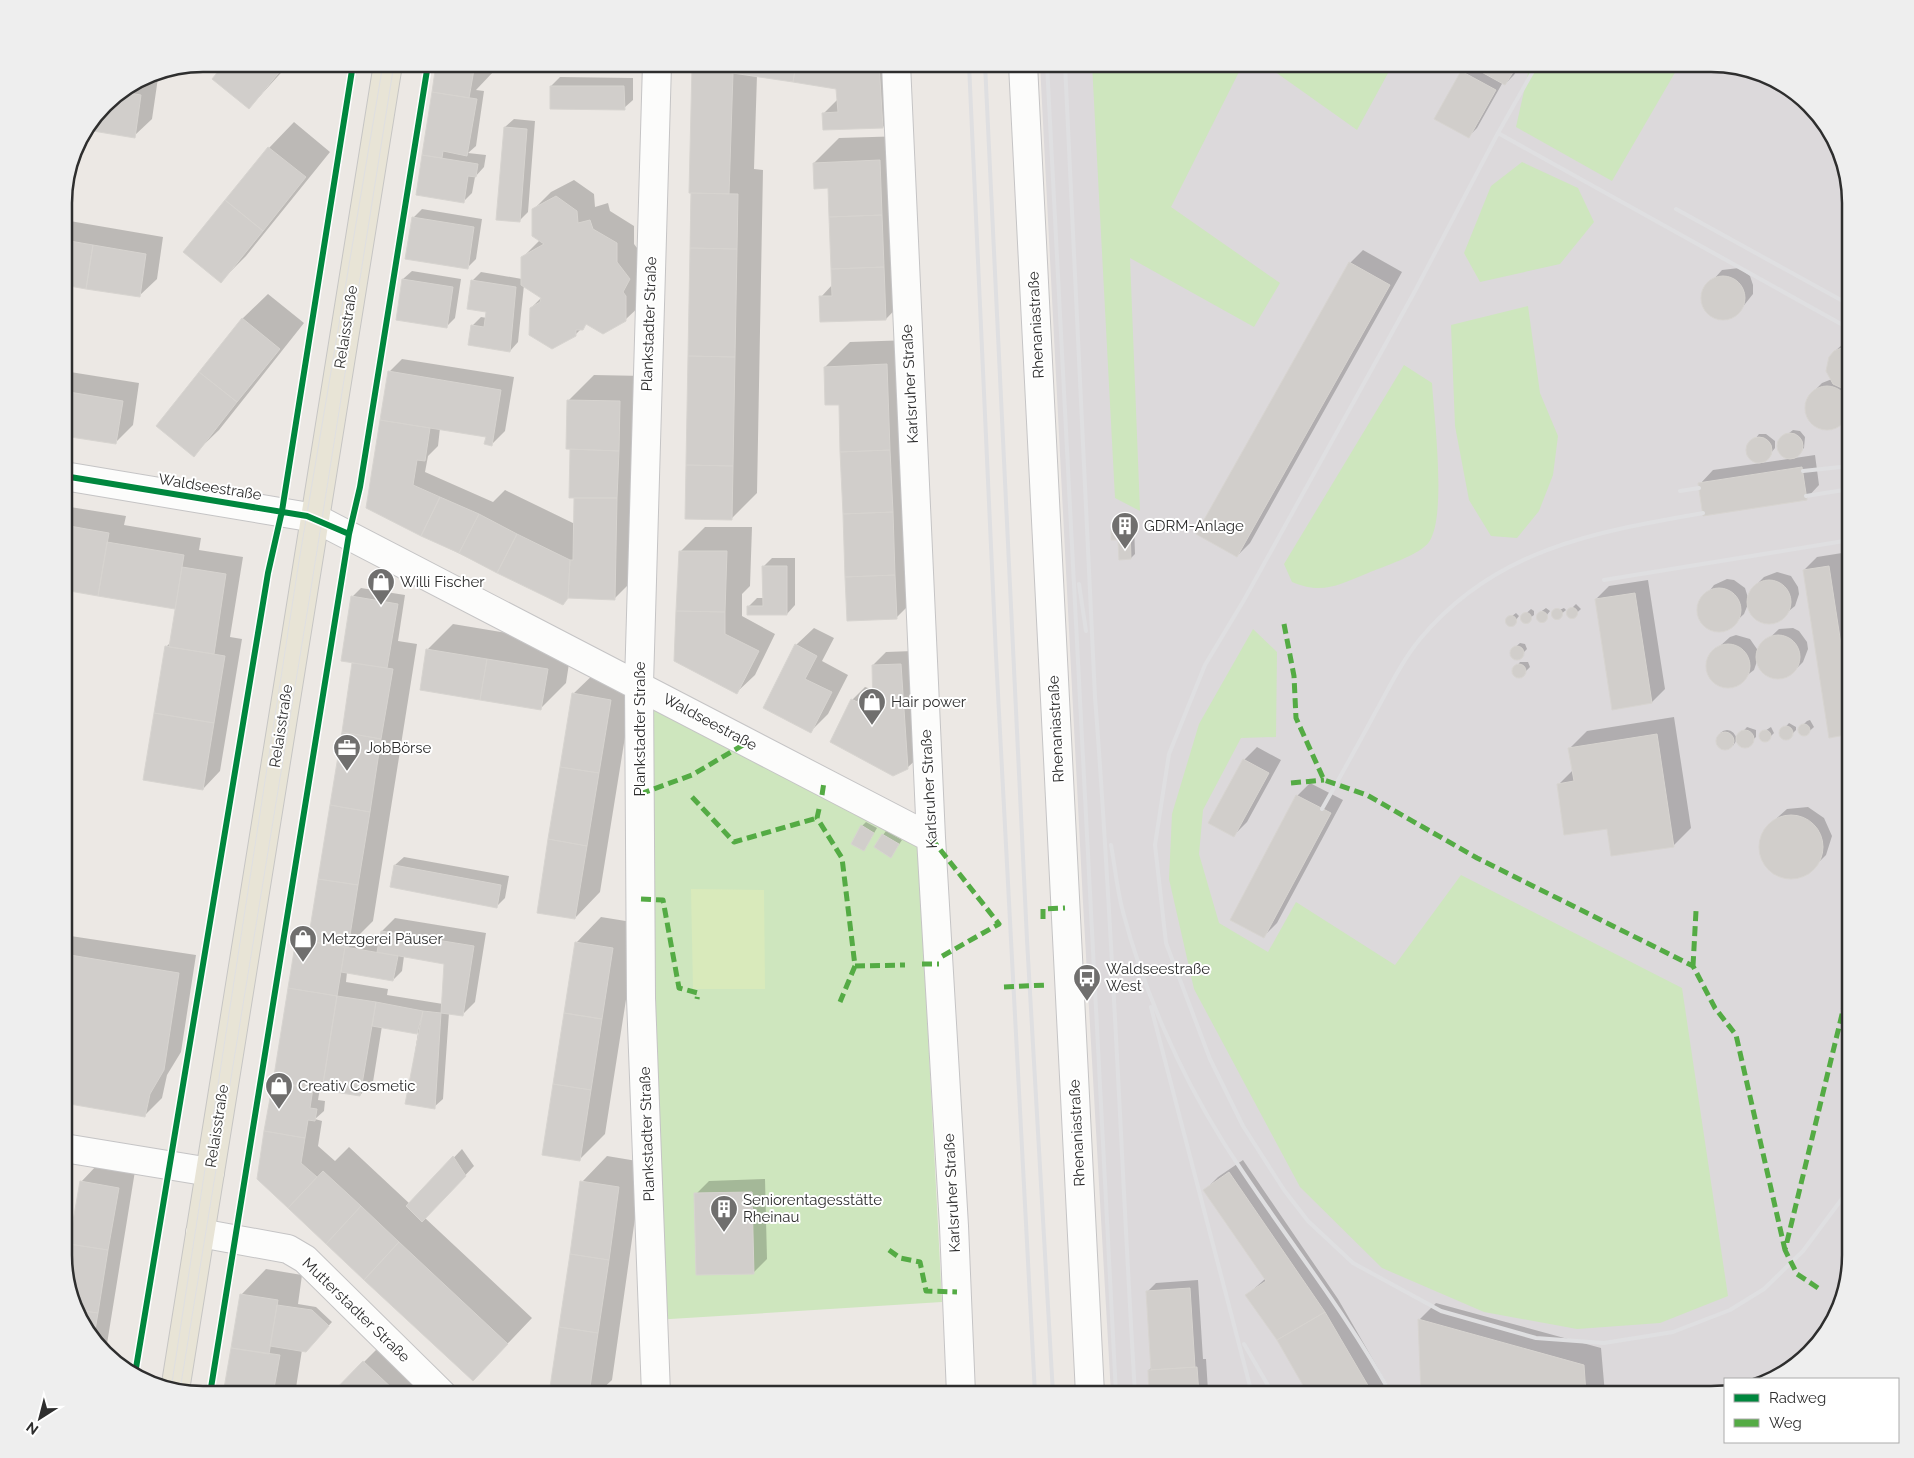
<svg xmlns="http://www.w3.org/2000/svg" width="1914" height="1458" viewBox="0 0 1914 1458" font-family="Raleway,sans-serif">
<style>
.industrial{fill:#dcd9db}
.green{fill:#cee6be}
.pitch{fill:#d9eabb}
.shadow{fill:#0003;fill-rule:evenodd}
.building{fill:#d1cecb;stroke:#d7d4d0}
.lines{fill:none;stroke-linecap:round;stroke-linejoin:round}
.minor-casing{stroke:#c5c4c5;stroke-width:30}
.major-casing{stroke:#c6c5c4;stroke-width:30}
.minor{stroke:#fcfcfb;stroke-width:28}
.major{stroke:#e8e4d6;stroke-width:28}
.tram{stroke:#dfdfe1;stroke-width:1}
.rail{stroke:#dfdfe1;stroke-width:4}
.quiet{stroke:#54ab44;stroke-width:5;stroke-dasharray:10 5;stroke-linecap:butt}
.cycleway-casing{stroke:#fff;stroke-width:9}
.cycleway{stroke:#00873e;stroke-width:6}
.labels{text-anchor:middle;stroke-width:4;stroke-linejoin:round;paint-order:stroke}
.street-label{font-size:15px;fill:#2e2e2e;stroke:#fff}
.poi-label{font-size:15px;fill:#2e2e2e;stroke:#fff;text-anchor:start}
.rim{fill:none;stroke:#2e2e2e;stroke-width:2.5}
</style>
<rect width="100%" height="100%" fill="#ece8e4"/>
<path class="industrial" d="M1040 64H1710L1755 71 1796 93 1836 142 1850 204V1254L1843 1299 1821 1340 1773 1379H1725V1391L1710 1394H1111L1083 903Z"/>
<path class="green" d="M1092 64H1243L1171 207 1280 283 1254 327 1130 258 1140 511 1115 498Z
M1264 64H1393L1357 130Z
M1530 64H1680L1612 181 1516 127Z
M1522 162 1578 188 1594 222 1560 264 1480 282 1464 253 1491 186Z
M1528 306 1540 393 1558 436 1553 475 1539 511 1517 538 1491 536 1469 500 1455 426 1451 325Z
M1404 365 1432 383C1434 417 1447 516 1429 542 1420 555 1382 567 1368 573 1338 585 1323 595 1292 582L1284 564Z
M1253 629 1277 652 1276 737 1241 738 1203 810 1199 854 1219 923 1268 952 1296 902 1395 965 1461 875 1682 988 1728 1296 1660 1323 1577 1329 1484 1312 1382 1268 1300 1187 1194 989 1169 879 1172 814 1199 724Z
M639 684 918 843 942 1302 654 1320Z"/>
<path class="pitch" d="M691 889 764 890 765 989H693Z"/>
<path class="shadow" d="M226 64H289L249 108 214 79Z
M438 64H495L494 71 476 90 484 91 476 146 468 153 486 155 484 167 475 177 472 193 464 201 417 194Z
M693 64H905L908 101 883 127 824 129V113L838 99 837 88 757 75 754 169 763 170 757 493 731 519 686 518Z
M1469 64H1520L1514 75 1505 84 1503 82 1477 128 1468 137 1436 118 1462 71Z
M147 76 158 78 152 119 134 136 88 129 111 99Z
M560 77 633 78V100L624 108 551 86Z
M514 119 535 121 528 212 519 221 505 127Z
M294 122 330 152 246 256 221 281 184 252 269 148Z
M905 136 911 293 886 319 821 297 833 284 829 186 814 163 839 138Z
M574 180 594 194 595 207 608 203 610 211 634 226V244L647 261 643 303 625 320 587 323 575 335 531 308 542 297 524 285 518 342 510 351 472 326 481 317 487 318 488 311 472 281 481 272 522 279 523 257 540 240 533 210 551 192Z
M422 209 482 219 476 259 467 268 413 218Z
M64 220 163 237 157 279 139 296 64 284Z
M1363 250 1402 272 1250 543 1237 556 1350 263Z
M1739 268 1750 276 1753 285V294L1737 314 1724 318 1715 317 1706 309 1702 299 1705 289 1722 270Z
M412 271 461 279 455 318 446 327 403 279Z
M268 294 304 323 219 430 193 455 242 319Z
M912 340 921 593 896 618 840 404 825 367 850 342Z
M1850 340V414L1831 429H1825L1812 424 1808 418 1806 405 1813 392 1822 383 1832 379 1834 352 1844 343Z
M402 359 514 377 505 431 492 444 487 436 440 428 438 446 428 456 425 472 493 502 505 490 575 524 576 496 569 400 594 375 645 376 640 573 615 598 569 597 562 604 367 508 389 372Z
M64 371 139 383 133 425 115 443 64 434Z
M1793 430 1800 431 1805 437 1804 448 1793 457 1782 454 1778 448 1780 440Z
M1759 434H1766L1775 441V448L1766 459 1755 460 1749 455 1748 448Z
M1815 455 1819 485 1806 499 1700 484 1713 470Z
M64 506 126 516 124 525 201 538 199 550 243 557 230 637 242 639 220 771 203 789 166 647 171 642 177 608 64 589Z
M1134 524 1135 554 1131 558 1112 529 1116 525Z
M705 527H752L750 586 742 594V616L775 634 755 675 737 692 680 552Z
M1842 553 1850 608V733L1830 737 1804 570 1817 557Z
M772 558H795V605L787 614 748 607 757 598H764V566Z
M1777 572 1791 576 1798 587 1799 594 1795 606 1774 623H1767L1755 618 1748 604 1744 614 1730 627 1717 630 1704 625 1700 619 1698 606 1714 585 1727 579 1734 580 1745 588 1749 601 1751 592 1755 586 1764 577Z
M1648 580 1665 689 1652 702 1596 599 1609 586Z
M361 588 405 595 398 641 417 644 373 921 355 939 380 943 382 931 395 918 486 933 475 1002 462 1015 449 1013 443 1099 434 1107 407 1103 418 1033 382 1026 373 1082 360 1095 320 1088 318 1100 325 1101 324 1111 315 1119 322 1121 318 1146 335 1161 349 1147 410 1204 462 1149 474 1166 425 1218 532 1318 473 1380 258 1178 297 940 306 931 311 932 355 662 352 597ZM404 956 445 963 443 1004 387 995 388 989 346 982 347 972 393 980 402 971Z
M1576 604 1581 609 1572 617 1568 612Z
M1546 608 1550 611 1542 621H1540L1538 617 1539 613Z
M1564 608 1566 610 1556 618 1553 613Z
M1531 609 1534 611V615L1524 622 1522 617Z
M1516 613 1519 616 1511 626 1508 624 1507 620Z
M453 624 572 644 566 683 540 709 421 689 428 649Z
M814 628 834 638 822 661 848 675 828 714 811 731 796 645Z
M1793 628 1799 631 1807 642 1808 649 1803 662 1794 671 1783 678 1769 676 1763 673 1757 661 1754 670 1733 686 1726 687 1714 681 1707 669 1710 655 1730 637 1736 635 1750 639 1759 652 1760 647 1779 629Z
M1520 643 1525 644 1527 649 1517 659 1512 657V650Z
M913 651 921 755 907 768 852 700 865 687 874 690 873 665 886 652Z
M1520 662H1528L1530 667 1520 677 1515 675 1514 670Z
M599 669 635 675 600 892 575 918 573 694Z
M1674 717 1691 828 1673 846 1608 828 1558 785 1573 770 1570 748 1587 731Z
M1810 720 1814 727 1805 735H1802L1799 729 1807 721Z
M1789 723 1796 727V730L1788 738H1785L1781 732Z
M1747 727 1756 730V737L1746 746 1741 745 1738 737Z
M1771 727 1774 733 1766 741H1762L1760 734Z
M1718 739a9 9 0 1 1 18 0a9 9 0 1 1-18 0Z
M1257 747 1281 760 1247 822 1234 835 1244 760Z
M1310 783 1343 800 1277 923 1264 936 1297 796Z
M1808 807 1824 818 1832 836 1826 855 1810 871 1802 876 1782 877 1773 872 1761 854 1763 834 1769 825 1787 809Z
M866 822 877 828 864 850 862 826Z
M886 831 902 840 891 856 883 835Z
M404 857 509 876 505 898 497 906 395 865Z
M601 917 638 923 605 1134 580 1159 576 943Z
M64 935 196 955 181 1052 167 1075 162 1098 145 1115 64 1102Z
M607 1156 643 1162 612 1380 597 1394H551L582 1182Z
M1243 1160 1338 1299 1393 1394H1310L1278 1339 1247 1295 1266 1278 1205 1190 1218 1177Z
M98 1164 135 1171 106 1350 78 1316 66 1271 81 1182Z
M765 1179 767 1259 753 1273 696 1194 709 1181Z
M266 1269 302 1275 298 1304 316 1307 332 1322 310 1346 302 1350 295 1394H225L241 1295Z
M1198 1280 1203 1359H1206L1208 1391 1205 1394H1151L1149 1370 1152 1367 1147 1292 1156 1283Z
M1436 1303 1601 1348 1605 1394H1422L1419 1320Z
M389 1337 447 1394H332Z"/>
<path class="building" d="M224 64H286L249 109 212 79Z
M436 64H475L469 98 432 92Z
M692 64H796L793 82 692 67Z
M796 64H879L883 128 823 130 822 113 838 112 836 89 793 82Z
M1467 64H1506L1515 69 1505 85Z
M692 67 733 73 729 194 689 193Z
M1461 71 1496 90 1469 138 1434 119Z
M550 86H624L625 110 550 109Z
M122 92 141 95 135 138 87 130 111 99Z
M432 92 477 99 467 156 443 151 442 158 422 155Z
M504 127 527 129 520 222 496 220Z
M268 147 306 177 263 231 225 200Z
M422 155 478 164 476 177 468 176 464 203 416 195Z
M880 160 882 215 829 217 828 188 814 189 813 163Z
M691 193 738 194 737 249 690 248Z
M556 196 577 211 578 223 590 220 593 229 617 243V262L630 279 623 292 626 296V321L603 334 586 324 583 330H576V336L552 349 529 335 530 308 540 302 541 298 521 285V257L544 244 532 236V209Z
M225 200 263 231 221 283 183 252Z
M882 215 884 267 831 269 829 217Z
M412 217 474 227 468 269 405 259Z
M64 240 93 245 86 289 64 285Z
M93 245 146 254 140 297 86 289Z
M690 248 737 249 735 357 688 356Z
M1349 262 1390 285 1237 557 1196 534Z
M884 267 886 320 820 322 819 296H832L831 269Z
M1701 298a22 22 0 1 1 44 0a22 22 0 1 1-44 0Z
M402 279 453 287 447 328 396 320Z
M471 280 516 287 510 352 468 345 471 325 484 327 486 312 467 309Z
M242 318 280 349 237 402 199 372Z
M1847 346H1850V390H1846L1833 384 1826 371 1829 357 1834 351Z
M688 356 735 357 733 466 686 465Z
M887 364 890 450 840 452 839 405H825L824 367Z
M388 371 501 390 492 446 484 444 486 437 380 420Z
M199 372 237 402 194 457 156 426Z
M1805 408a22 22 0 1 1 44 0a22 22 0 1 1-44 0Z
M64 391 69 392 64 426Z
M69 392 123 401 116 444 64 436Z
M567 400 620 401 619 451 566 449Z
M1850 419V445L1846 435Z
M380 420 430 428 425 461 417 460 413 485 440 497 421 536 366 508Z
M1777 446a13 13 0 1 1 26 0a13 13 0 1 1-26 0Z
M1746 450a13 13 0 1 1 26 0a13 13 0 1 1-26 0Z
M570 449 619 451 617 498H569Z
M890 450 893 512 843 514 840 452Z
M686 465 733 466 732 520 685 519Z
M1802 467 1807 500 1703 516 1698 483Z
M440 497 479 514 459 553 421 536Z
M574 498H617L615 600 568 598 570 560H573Z
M893 512 895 575 845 577 843 514Z
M479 514 517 534 497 573 459 553Z
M64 525 109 533 98 596 64 590Z
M1130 528 1131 559 1119 560 1118 540H1111V529Z
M517 534 570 560 568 598 563 605 497 573Z
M107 542 184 555 175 609 98 596Z
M679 551H727L725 612 676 611Z
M762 566H787V615H747V606H763Z
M1829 566 1850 703V734L1829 738 1803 570Z
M182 567 226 574 214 654 169 647Z
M895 575 897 619 847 621 845 577Z
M1747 602a22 22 0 1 1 44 0a22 22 0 1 1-44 0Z
M1697 610a22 22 0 1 1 44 0a22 22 0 1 1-44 0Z
M1635 593 1652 703 1612 710 1595 599Z
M351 596 398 604 387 668 341 661Z
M1566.5 613a5.5 5.5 0 1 1 11 0a5.5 5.5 0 1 1-11 0Z
M1551.5 614a5.5 5.5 0 1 1 11 0a5.5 5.5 0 1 1-11 0Z
M676 611 725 612V634L759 651 737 694 674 661Z
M1536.5 617a5.5 5.5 0 1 1 11 0a5.5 5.5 0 1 1-11 0Z
M1520.5 618a5.5 5.5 0 1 1 11 0a5.5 5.5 0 1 1-11 0Z
M1505.5 621a5.5 5.5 0 1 1 11 0a5.5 5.5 0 1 1-11 0Z
M1756 657a22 22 0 1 1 44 0a22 22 0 1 1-44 0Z
M795 644 817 656 805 679 832 692 811 733 763 708Z
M1706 666a22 22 0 1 1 44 0a22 22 0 1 1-44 0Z
M165 646 225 656 214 723 154 713Z
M1510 653a7 7 0 1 1 14 0a7 7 0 1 1-14 0Z
M426 649 487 659 480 700 420 690Z
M487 659 548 669 541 710 480 700Z
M352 663 393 669 381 739 342 732Z
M901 664 908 769 893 776 830 742 851 699 873 709 872 665Z
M1512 671a7 7 0 1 1 14 0a7 7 0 1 1-14 0Z
M572 693 611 700 599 773 560 767Z
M154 713 214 723 203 790 143 780Z
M1798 730a6 6 0 1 1 12 0a6 6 0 1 1-12 0Z
M1779 733a7 7 0 1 1 14 0a7 7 0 1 1-14 0Z
M1759 736a6 6 0 1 1 12 0a6 6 0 1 1-12 0Z
M1736 739a9 9 0 1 1 18 0a9 9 0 1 1-18 0Z
M342 732 381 739 370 812 330 805Z
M1716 741a9 9 0 1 1 18 0a9 9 0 1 1-18 0Z
M1657 734 1674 847 1611 856 1607 829 1564 835 1557 784 1574 781 1568 748Z
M1243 759 1269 773 1234 837 1208 823Z
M560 767 599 773 587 846 548 839Z
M1296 795 1331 813 1264 938 1230 920Z
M330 805 370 812 358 885 318 879Z
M1759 847a32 32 0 1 1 64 0a32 32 0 1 1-64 0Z
M861 825 874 833 864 851 851 844Z
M882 834 899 844 891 858 874 847Z
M548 839 587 846 575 919 537 913Z
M394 865 501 885 497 908 390 887Z
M318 879 358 885 348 948 308 941Z
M381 931 474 946 463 1016 441 1013 444 964 377 952Z
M296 939 345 947 337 996 288 988Z
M575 942 613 948 602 1019 564 1013Z
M345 947 398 956 393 981 341 972Z
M64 954 179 973 164 1070 150 1094 145 1117 64 1103Z
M288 988 337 996 322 1090 273 1082Z
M337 996 376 1002 360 1096 322 1090Z
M376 1002 423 1011 417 1034 372 1026Z
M423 1011 441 1013 435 1109 405 1104Z
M564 1013 602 1019 591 1090 553 1084Z
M273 1082 313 1088 310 1108 317 1109 315 1121 308 1120 305 1138 264 1131Z
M553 1084 591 1090 580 1161 542 1155Z
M264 1131 305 1138 301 1163 317 1177 288 1208 257 1179Z
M453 1156 466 1176 422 1222 406 1206Z
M323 1171 361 1206 326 1244 288 1208Z
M1229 1172 1325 1312 1277 1340 1245 1295 1266 1281 1203 1190Z
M80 1181 119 1188 108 1250 69 1244Z
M580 1181 619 1187 609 1260 570 1254Z
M752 1192 754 1274 696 1275 694 1193Z
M361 1206 399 1242 364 1280 326 1244Z
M399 1242 508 1344 473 1381 364 1280Z
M69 1244 108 1250 98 1313 77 1310 66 1269Z
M570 1254 609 1260 598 1333 559 1327Z
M1190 1288 1195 1367 1151 1370 1146 1291Z
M240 1294 278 1300 269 1354 231 1348Z
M277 1305 312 1310 329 1326 306 1352 270 1346Z
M77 1310 98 1313 94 1336 78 1316Z
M1325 1312 1373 1394H1308L1277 1340Z
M1418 1319 1584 1365 1586 1394H1421Z
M559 1327 598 1333 589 1394H549Z
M231 1348 280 1355 273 1394H223Z
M363 1361 395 1391 396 1394H331Z
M1197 1367 1199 1394H1149L1148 1370Z"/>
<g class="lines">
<defs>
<path id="minor" d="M896 64 931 838 954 1226 961 1394
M1023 64 1090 1394
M64 476 315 518 931 838
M64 1148 210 1172
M200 1233 288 1249 305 1259 442 1394
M656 1394 641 998 639 684 657 64"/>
<path id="major" d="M175 1390 388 64"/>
</defs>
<use href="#minor" class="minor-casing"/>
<use href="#major" class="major-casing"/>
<use href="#minor" class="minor"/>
<use href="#major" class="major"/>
<path class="tram" d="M171 1389 299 561 383 64
M180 1390 309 601 394 64"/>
<path class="rail" d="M969 64 996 656 1035 1394
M985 64 1027 940 1053 1394
M1047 64 1116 1394
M1065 64 1095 697C1113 929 1121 1162 1135 1394
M1537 64 1498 133 1415 291 1244 600 1205 665 1169 754 1155 845 1166 943 1210 1059 1243 1126 1284 1190 1308 1221 1353 1263 1441 1311 1536 1338 1604 1343 1673 1332 1730 1310 1764 1289 1803 1251 1850 1188
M1498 133 1850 329
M1676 209 1850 305
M1803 471 1850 466
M1680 491 1699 488
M1806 496 1850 489
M1604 580 1850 540
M1079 584 1086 631
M1322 809C1340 777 1358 745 1375 713 1389 688 1402 661 1420 639 1495 549 1594 532 1703 513
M1111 845C1115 867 1117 890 1123 912 1144 991 1179 1071 1222 1140 1276 1226 1342 1305 1391 1394
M1151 1007 1252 1394
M1244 1344 1273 1394"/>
<path class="quiet" d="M1284 624 1294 676 1296 718 1324 780 1367 795 1477 858 1693 966 1715 1008 1736 1035 1785 1250
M1291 783 1324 780
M640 794 692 775 748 742
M822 795 824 782
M692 797 734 842 817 818
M819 809 817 818 842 858 855 966 840 1002
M931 838 999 924 939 958
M641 899 663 900 679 988 698 993 697 999
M1043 919V909L1065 908
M922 964H939
M855 966 905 965
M1693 966 1696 911
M1004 987 1047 985
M889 1250 900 1258 920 1262 926 1291 957 1292
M1818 1288 1797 1274 1785 1250 1845 1002 1850 991"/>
<defs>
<path id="cycleway" d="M64 476 307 516 349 534
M135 1374 268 573 282 511 353 64
M210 1394 349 534 360 487 428 64"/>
</defs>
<use href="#cycleway" class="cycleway-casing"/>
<use href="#cycleway" class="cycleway"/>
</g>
<defs>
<symbol id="building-pin" viewBox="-11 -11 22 30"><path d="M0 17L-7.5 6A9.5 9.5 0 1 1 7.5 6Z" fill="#706f6e" stroke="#fff"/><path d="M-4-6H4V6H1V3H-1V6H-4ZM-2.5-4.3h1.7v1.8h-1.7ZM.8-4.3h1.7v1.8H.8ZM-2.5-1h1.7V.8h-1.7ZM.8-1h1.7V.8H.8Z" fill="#fff"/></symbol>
<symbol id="shop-pin" viewBox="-11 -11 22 30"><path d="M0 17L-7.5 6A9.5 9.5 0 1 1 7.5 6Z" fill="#706f6e" stroke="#fff"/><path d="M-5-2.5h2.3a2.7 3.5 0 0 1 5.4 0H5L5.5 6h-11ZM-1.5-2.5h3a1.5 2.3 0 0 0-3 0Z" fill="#fff"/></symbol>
<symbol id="office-pin" viewBox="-11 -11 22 30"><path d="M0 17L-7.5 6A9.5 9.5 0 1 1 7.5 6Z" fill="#706f6e" stroke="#fff"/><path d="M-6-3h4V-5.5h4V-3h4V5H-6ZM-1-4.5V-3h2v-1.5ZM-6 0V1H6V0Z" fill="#fff"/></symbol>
<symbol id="bus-pin" viewBox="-11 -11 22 30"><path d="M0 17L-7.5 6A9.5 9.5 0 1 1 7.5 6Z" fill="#706f6e" stroke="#fff"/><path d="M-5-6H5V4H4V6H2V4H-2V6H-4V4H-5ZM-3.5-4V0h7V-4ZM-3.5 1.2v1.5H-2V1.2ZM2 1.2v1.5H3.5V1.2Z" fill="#fff"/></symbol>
</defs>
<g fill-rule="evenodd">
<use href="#building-pin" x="1109" y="510" width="32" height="43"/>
<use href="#shop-pin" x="365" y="566" width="32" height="43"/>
<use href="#shop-pin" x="856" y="686" width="32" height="43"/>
<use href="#office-pin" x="331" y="732" width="32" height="43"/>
<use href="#shop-pin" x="287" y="923" width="32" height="43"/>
<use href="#bus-pin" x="1071" y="962" width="32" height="43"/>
<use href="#shop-pin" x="263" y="1070" width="32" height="43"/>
<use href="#building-pin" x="708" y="1193" width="32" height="43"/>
</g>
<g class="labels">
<g class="street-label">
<text transform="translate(649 324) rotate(-88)" y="5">Plankstadter Straße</text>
<text transform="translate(1036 325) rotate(-93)" y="5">Rhenaniastraße</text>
<text transform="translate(346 327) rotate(-81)" y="5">Relaisstraße</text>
<text transform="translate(910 384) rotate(-93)" y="5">Karlsruher Straße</text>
<text transform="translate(210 487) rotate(9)" y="5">Waldseestraße</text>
<text transform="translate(710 722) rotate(28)" y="5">Waldseestraße</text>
<text transform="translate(281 726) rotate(-81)" y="5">Relaisstraße</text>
<text transform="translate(640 729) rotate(-90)" y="5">Plankstadter Straße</text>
<text transform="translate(1056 729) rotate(-93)" y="5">Rhenaniastraße</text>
<text transform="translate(929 789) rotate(-93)" y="5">Karlsruher Straße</text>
<text transform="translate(217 1126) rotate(-81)" y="5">Relaisstraße</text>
<text transform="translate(1077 1133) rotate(-93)" y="5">Rhenaniastraße</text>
<text transform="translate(647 1134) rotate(-92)" y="5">Plankstadter Straße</text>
<text transform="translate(952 1193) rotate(-93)" y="5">Karlsruher Straße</text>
<text transform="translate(356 1310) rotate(44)" y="5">Mutterstadter Straße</text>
</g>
<g class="poi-label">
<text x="1144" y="531">GDRM-Anlage</text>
<text x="400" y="587">Willi Fischer</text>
<text x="891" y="707">Hair power</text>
<text x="366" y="753">JobBörse</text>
<text x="322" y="944">Metzgerei Päuser</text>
<text x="1106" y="974">Waldseestraße<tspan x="1106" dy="17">West</tspan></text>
<text x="298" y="1091">Creativ Cosmetic</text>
<text x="743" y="1205">Seniorentagesstätte<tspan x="743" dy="17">Rheinau</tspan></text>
</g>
</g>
<path d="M0 0H1914V1458H0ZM203 72H1711A131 131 0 0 1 1842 203V1255A131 131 0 0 1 1711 1386H203A131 131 0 0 1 72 1255V203A131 131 0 0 1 203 72Z" fill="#eee" fill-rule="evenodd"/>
<path class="rim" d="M203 72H1711A131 131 0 0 1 1842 203V1255A131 131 0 0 1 1711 1386H203A131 131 0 0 1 72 1255V203A131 131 0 0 1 203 72Z"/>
<rect x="1724" y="1378" width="175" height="65" fill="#ffffff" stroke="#ababab"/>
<rect x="1734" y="1394" width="25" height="8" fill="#00873e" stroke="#ababab"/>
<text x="1769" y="1403" font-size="15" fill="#2e2e2e">Radweg</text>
<rect x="1734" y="1419" width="25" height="8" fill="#54ab44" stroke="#ababab"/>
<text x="1769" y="1428" font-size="15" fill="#2e2e2e">Weg</text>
<g transform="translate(40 1418) rotate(216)" stroke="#ffffff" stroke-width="4" paint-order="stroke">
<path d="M0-4L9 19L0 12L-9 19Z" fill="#2e2e2e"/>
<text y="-8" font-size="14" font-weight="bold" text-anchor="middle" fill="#2e2e2e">N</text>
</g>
</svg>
